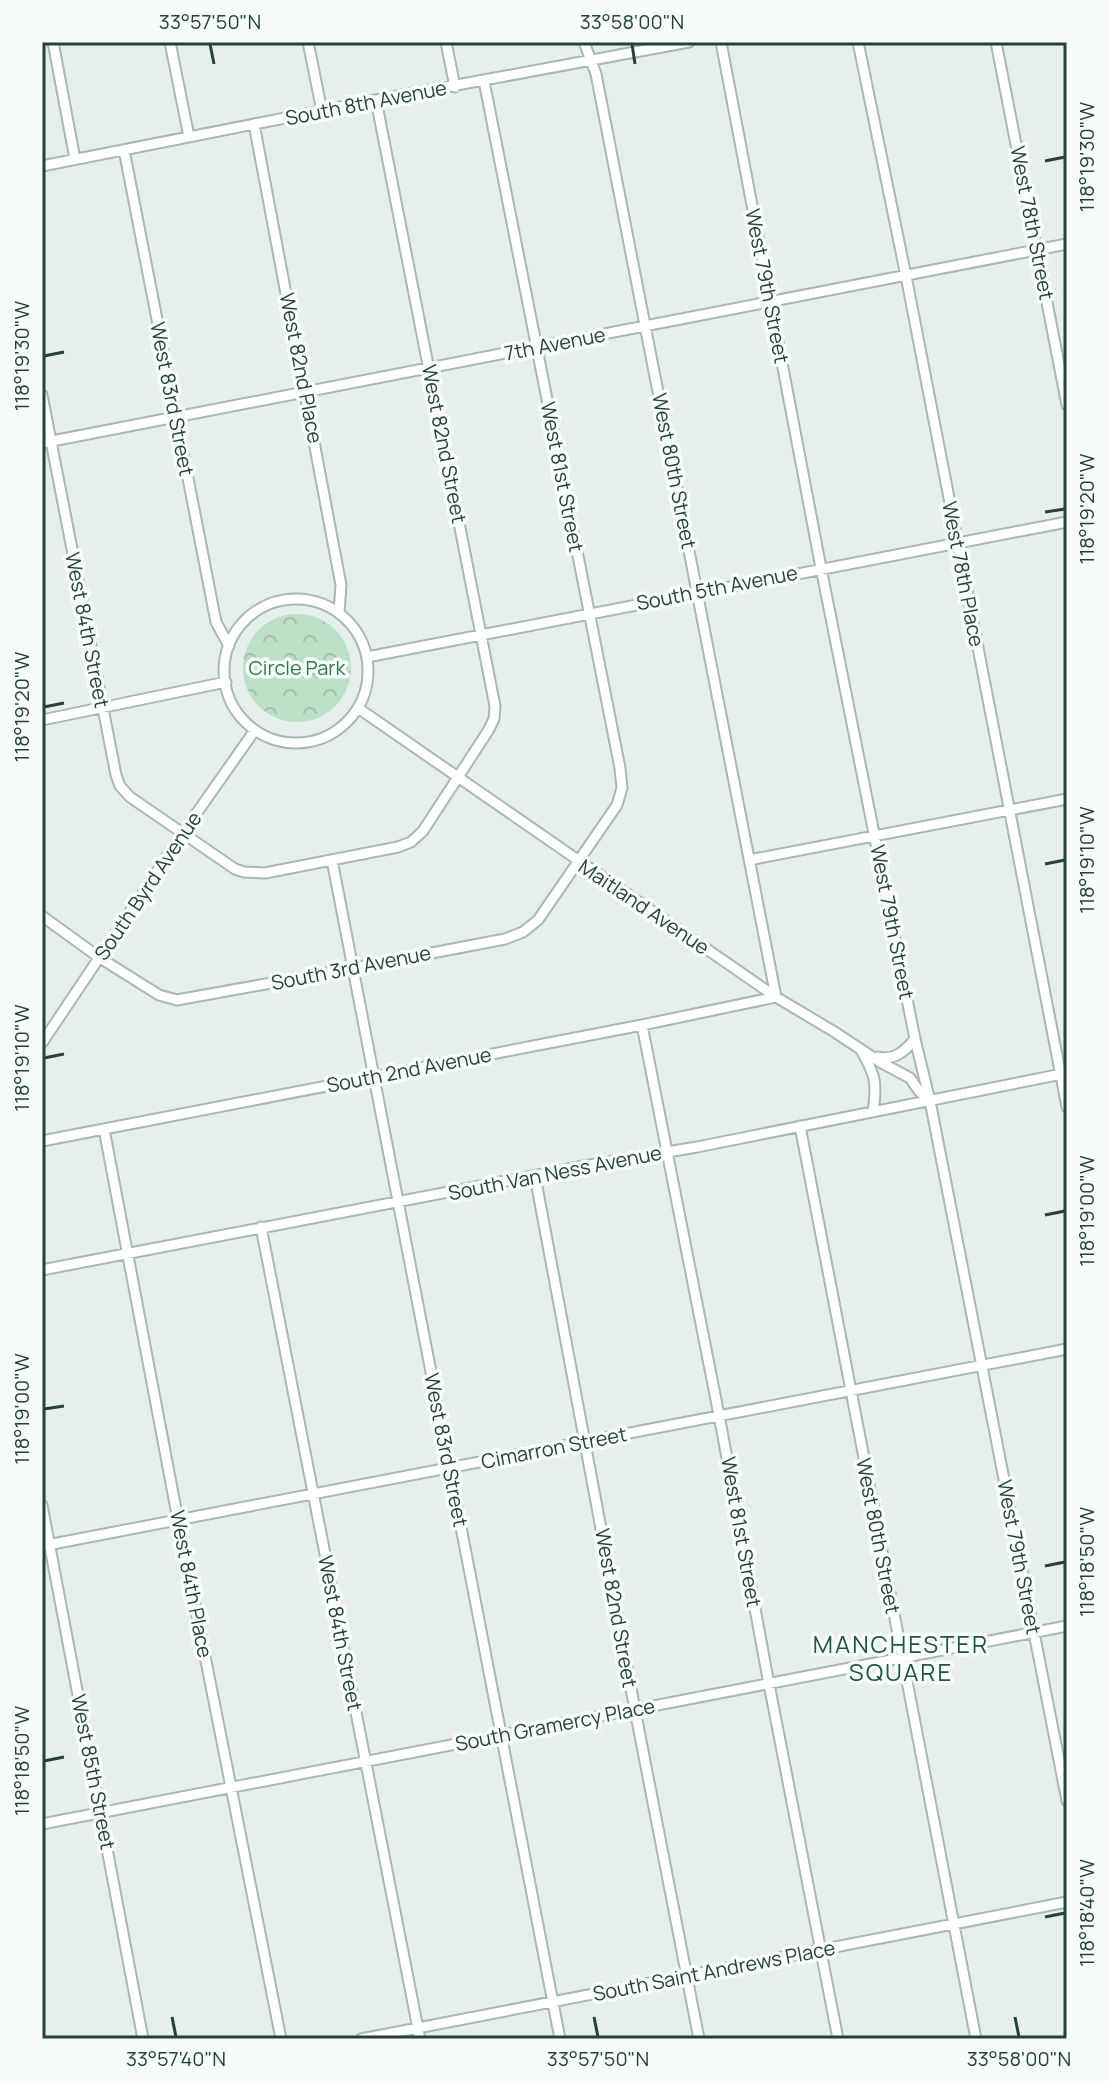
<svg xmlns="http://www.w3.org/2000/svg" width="1109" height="2081" viewBox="0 0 1109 2081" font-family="Manrope,sans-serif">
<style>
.park{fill:url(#park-crowns)}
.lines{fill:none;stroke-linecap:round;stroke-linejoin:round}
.minor-casing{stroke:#a8b8b2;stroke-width:13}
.minor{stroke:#fff;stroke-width:9}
.ticks{fill:none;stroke:#24423a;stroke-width:3}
.labels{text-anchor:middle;stroke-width:7;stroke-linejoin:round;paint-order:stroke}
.street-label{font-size:20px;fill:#24423a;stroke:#f7fbf9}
.park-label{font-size:20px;fill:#2d7a4b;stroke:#f7fbf9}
.quarter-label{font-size:24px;letter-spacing:2px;fill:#1f5548;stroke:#f7fbf9}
.neatline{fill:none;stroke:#24423a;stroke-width:3}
.ticks-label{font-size:20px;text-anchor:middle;fill:#24423a}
</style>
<defs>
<pattern id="park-crowns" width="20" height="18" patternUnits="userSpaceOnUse" patternTransform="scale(2)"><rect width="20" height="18" fill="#bfe0c8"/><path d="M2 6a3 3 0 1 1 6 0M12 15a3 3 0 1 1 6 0" fill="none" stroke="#a4c1ad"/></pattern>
</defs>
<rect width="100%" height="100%" fill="#e6efeb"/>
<path class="park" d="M243 668a54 54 0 1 1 108 0a54 54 0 1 1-108 0Z"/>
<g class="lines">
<defs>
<path id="minor" d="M53 42 75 159
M170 42 189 137
M308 42 322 111
M446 42 455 87
M721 42 821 568 915 1039 930 1101 1067 1801
M858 42 906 276 1067 1107
M996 42 1067 405
M254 124 341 585 339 613
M124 150 216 622 229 646
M42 166 376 100 689 42
M42 395 116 775 120 786 130 797 235 869 244 872 265 873 398 847 411 842 423 831 488 731 494 719 495 706 376 100
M42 443 1067 244
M224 671a72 72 0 1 1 144 0a72 72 0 1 1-144 0Z
M367 657 1067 522
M358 708 776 997 833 1031 880 1062 910 1078 919 1091 930 1101
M42 720 226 682
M332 860 560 2039
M749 860 1067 799
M42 916 100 958 159 995 177 1000 343 970 505 939 523 932 538 920 617 805 622 788 620 768 484 81
M642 1025 719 1415 769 1684 838 2039
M42 1043 182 834 255 730
M862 1052C876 1076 877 1084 873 1112
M878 1057C894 1061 905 1051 915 1039
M800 1126 976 2039
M104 1129 178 1520 281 2039
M42 1141 642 1025 776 997 596 74 584 42
M535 1176 635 1710 699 2039
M261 1227 420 2039
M42 1270 584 1166 697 1147 1067 1073
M42 1505 143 2039
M42 1546 1067 1349
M42 1824 1067 1626
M361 2039 1067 1902"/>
</defs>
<use href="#minor" class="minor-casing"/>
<use href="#minor" class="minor"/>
</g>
<path class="ticks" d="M210 44 214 64M632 44 635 64M1045 161 1065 157M44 356 64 352M1045 512 1065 509M44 707 64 703M1045 864 1065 860M44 1058 64 1054M1045 1215 1065 1211M44 1409 64 1406M1045 1566 1065 1562M44 1761 64 1757M1045 1917 1065 1913M172 2017 176 2037M594 2017 598 2037M1015 2017 1019 2037"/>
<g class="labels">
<g class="street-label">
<text transform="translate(366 103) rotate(-11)" y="7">South 8th Avenue</text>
<text transform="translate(1032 223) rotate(79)" y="7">West 78th Street</text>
<text transform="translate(767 286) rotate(79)" y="7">West 79th Street</text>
<text transform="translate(555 344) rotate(-11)" y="7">7th Avenue</text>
<text transform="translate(301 368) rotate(79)" y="7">West 82nd Place</text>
<text transform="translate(172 399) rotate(79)" y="7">West 83rd Street</text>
<text transform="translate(444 444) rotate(79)" y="7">West 82nd Street</text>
<text transform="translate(674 471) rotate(79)" y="7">West 80th Street</text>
<text transform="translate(562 477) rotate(79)" y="7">West 81st Street</text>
<text transform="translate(963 574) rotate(79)" y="7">West 78th Place</text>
<text transform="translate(717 588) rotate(-11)" y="7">South 5th Avenue</text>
<text transform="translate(87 630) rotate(79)" y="7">West 84th Street</text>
<text transform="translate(148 886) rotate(-56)" y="7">South Byrd Avenue</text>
<text transform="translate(644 907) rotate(34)" y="7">Maitland Avenue</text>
<text transform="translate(892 922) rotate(79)" y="7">West 79th Street</text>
<text transform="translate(351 968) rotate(-11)" y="7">South 3rd Avenue</text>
<text transform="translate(409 1070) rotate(-11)" y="7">South 2nd Avenue</text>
<text transform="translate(555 1173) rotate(-11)" y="7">South Van Ness Avenue</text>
<text transform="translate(554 1448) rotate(-11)" y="7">Cimarron Street</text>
<text transform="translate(446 1450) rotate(79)" y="7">West 83rd Street</text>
<text transform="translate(741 1532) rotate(80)" y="7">West 81st Street</text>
<text transform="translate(878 1536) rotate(79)" y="7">West 80th Street</text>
<text transform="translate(1019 1557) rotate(79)" y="7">West 79th Street</text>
<text transform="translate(191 1584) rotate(79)" y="7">West 84th Place</text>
<text transform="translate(616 1608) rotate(80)" y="7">West 82nd Street</text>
<text transform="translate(340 1633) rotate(79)" y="7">West 84th Street</text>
<text transform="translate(555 1725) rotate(-11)" y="7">South Gramercy Place</text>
<text transform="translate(93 1772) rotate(79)" y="7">West 85th Street</text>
<text transform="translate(714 1971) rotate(-11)" y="7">South Saint Andrews Place</text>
</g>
<g class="park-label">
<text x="297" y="675">Circle Park</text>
</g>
<g class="quarter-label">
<text x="901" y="1653">MANCHESTER<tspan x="901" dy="28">SQUARE</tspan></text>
</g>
</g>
<rect width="1109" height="2081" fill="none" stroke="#f7fbf9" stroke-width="88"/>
<rect x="44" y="44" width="1021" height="1993" class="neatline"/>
<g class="ticks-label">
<text x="210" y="29">33°57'50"N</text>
<text x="632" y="29">33°58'00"N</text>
<text transform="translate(1087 157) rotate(-90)" y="7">118°19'30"W</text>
<text transform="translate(22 356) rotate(-90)" y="7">118°19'30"W</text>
<text transform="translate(1087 509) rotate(-90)" y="7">118°19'20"W</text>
<text transform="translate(22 707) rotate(-90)" y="7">118°19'20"W</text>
<text transform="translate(1087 860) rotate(-90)" y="7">118°19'10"W</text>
<text transform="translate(22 1058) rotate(-90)" y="7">118°19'10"W</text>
<text transform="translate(1087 1211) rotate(-90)" y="7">118°19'00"W</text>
<text transform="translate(22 1409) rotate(-90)" y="7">118°19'00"W</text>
<text transform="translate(1087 1562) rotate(-90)" y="7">118°18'50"W</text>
<text transform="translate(22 1761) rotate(-90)" y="7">118°18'50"W</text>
<text transform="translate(1087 1913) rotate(-90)" y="7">118°18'40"W</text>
<text x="176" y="2066">33°57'40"N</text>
<text x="598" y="2066">33°57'50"N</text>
<text x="1019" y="2066">33°58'00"N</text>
</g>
</svg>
